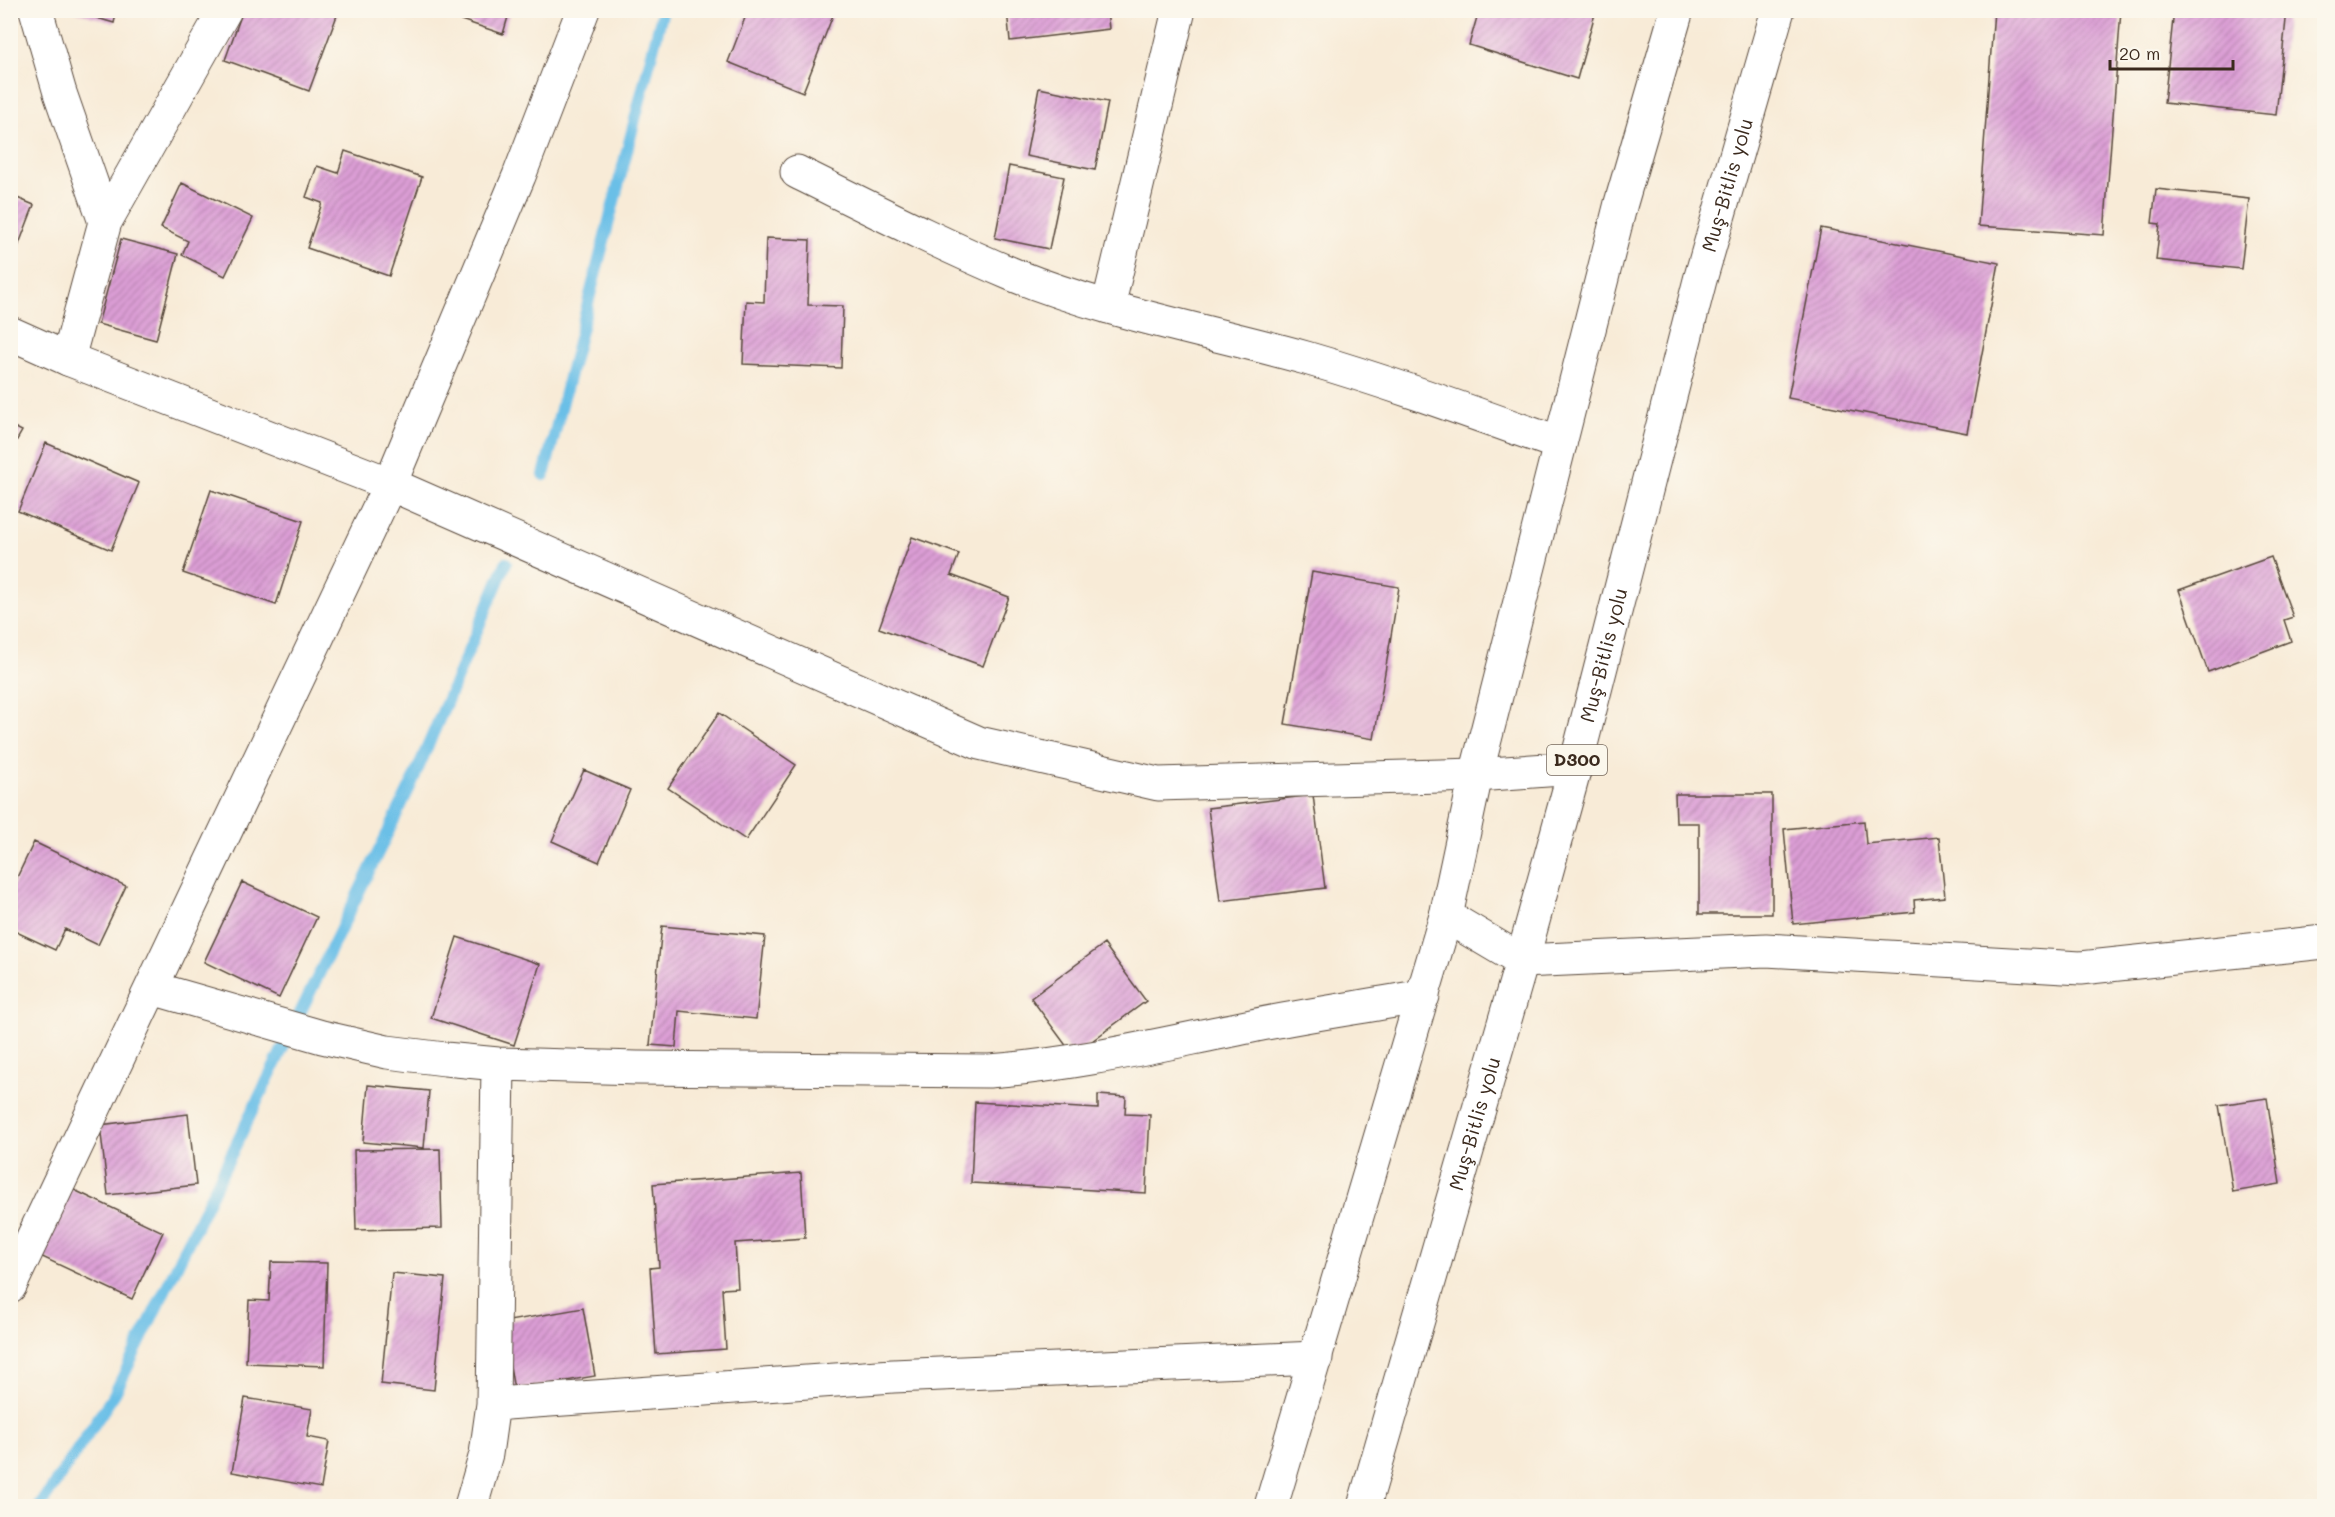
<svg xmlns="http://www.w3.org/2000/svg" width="2335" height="1517" viewBox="0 0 2335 1517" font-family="Mali,sans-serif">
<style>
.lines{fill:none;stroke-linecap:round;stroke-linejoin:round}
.stream{stroke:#6bbfe7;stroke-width:12}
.building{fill:url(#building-hatch)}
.street-casing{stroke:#57473a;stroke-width:35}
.secondary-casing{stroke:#57473a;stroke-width:35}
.highway-casing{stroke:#57473a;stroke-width:35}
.street{stroke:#fff;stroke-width:33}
.secondary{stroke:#fff;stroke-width:33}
.highway{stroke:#fff;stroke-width:33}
.labels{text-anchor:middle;stroke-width:4.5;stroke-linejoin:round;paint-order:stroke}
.shield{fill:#fbf7ec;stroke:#75685c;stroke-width:1.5}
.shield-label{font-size:18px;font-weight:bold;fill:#3b2a1e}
.street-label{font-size:20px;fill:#3b2a1e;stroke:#fbf7ec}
</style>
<defs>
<pattern id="building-hatch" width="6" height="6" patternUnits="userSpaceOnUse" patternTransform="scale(1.5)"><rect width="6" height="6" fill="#dc9ed6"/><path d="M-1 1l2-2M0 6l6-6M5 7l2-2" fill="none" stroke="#b481ad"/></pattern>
</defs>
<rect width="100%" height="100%" fill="#fbf7ec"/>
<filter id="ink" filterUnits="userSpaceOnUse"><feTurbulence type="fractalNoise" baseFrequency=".0167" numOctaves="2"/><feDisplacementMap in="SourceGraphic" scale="12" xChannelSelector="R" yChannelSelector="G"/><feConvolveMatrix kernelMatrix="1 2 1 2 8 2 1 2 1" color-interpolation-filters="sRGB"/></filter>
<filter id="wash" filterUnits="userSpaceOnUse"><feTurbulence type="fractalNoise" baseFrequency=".008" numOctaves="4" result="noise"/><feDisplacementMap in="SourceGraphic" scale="24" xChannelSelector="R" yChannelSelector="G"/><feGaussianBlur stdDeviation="1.35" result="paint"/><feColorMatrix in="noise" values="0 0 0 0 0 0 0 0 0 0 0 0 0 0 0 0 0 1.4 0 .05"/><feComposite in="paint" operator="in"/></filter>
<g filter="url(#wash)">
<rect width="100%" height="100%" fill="#f8ebd7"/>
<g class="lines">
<path class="stream" d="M544 475 663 10
M40 1506 115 1393 411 785 506 563"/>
</g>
<g id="blocks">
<path class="building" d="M70 10H117L114 23Z
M243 10H339L309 91 225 60Z
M431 10H510L503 34Z
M748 10H835L803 92 728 62Z
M1007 10H1107L1109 29 1010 41Z
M1479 10H1596L1577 79 1469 45Z
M1994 10H2121L2104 235 1978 226Z
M2174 10H2287L2276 115 2164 103Z
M1039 88 1108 102 1095 170 1026 156Z
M345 151 422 177 389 276 307 248 322 203 306 197 317 166 338 173Z
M1009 166 1064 177 1049 249 995 238Z
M182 183 253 218 225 276 182 255 188 241 161 228Z
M2156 189 2249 199 2241 269 2156 260 2160 224 2152 223Z
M10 195 34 205 11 265H10Z
M1821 228 1999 263 1967 433 1788 398Z
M766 238 810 240 808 305 843 306 841 368 743 364 746 301 764 302Z
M121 239 178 254 156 340 98 324Z
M10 425 22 431 10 452Z
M46 443 139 483 111 550 18 511Z
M211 490 303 521 276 605 183 573Z
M912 537 959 554 951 575 1009 597 983 666 879 628Z
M2271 557 2293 617 2284 620 2291 641 2208 672 2179 590Z
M1312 572 1399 587 1374 739 1285 724Z
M719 713 796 765 746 840 668 788Z
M584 770 630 790 599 862 552 841Z
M1675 794H1772V914H1699V823H1676Z
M1313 795 1325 888 1220 901 1208 808Z
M1864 821 1866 844 1939 837 1945 897 1914 900 1915 912 1793 924 1784 829Z
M34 842 126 886 98 945 65 929 55 950 10 929V892Z
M242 882 317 917 279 998 204 962Z
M662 926 765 936 756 1019 679 1011 676 1047 650 1045Z
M457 937 540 964 514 1045 431 1018Z
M1104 944 1146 1001 1073 1055 1031 998Z
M368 1085 429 1091 424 1148 363 1142Z
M1098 1095 1126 1097 1125 1114 1150 1115 1146 1193 971 1183 975 1102 1098 1109Z
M2267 1098 2280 1184 2233 1192 2219 1105Z
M188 1114 196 1185 108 1195 100 1125Z
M440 1149 442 1228 356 1230 354 1150Z
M801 1173 805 1238 735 1243 738 1288 722 1289 726 1349 656 1354 650 1268 659 1267 653 1184Z
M70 1188 163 1232 132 1299 38 1255Z
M271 1262 327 1263 324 1366 246 1363 249 1300 269 1301Z
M392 1273 445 1278 434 1390 381 1384Z
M583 1308 595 1376 514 1390 503 1322Z
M245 1398 312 1409 307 1437 329 1441 321 1488 232 1472Z"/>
</g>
</g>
<g filter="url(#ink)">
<use href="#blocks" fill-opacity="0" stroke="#57473a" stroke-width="1.5"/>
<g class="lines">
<defs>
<path id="street" d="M36 10 60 93 105 222 68 359
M797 172C868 207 940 244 1014 275 1108 313 1209 331 1306 358 1392 383 1476 414 1560 444
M105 222 225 10
M1108 307 1179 10
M152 988 322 1037 387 1052 445 1059 498 1064 637 1068 989 1071C1075 1065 1157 1045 1242 1028 1302 1015 1363 1007 1423 996
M493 1404 893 1376 1316 1358
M471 1506 486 1454 493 1404 498 1064"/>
<path id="secondary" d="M10 333 68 359 390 484 979 743 1158 784 1476 775 1575 768
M1446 916 1522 961 1766 950 2081 968 2324 942
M10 1286 390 484 519 176 583 10"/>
<g id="highway">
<path d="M1271 1506 1446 916 1476 775 1560 444 1621 203 1677 10"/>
<path id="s1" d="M1364 1506 1522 961 1575 768 1700 280 1778 10"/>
</g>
</defs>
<use href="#street" class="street-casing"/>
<use href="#secondary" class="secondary-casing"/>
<use href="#highway" class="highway-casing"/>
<use href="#street" class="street"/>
<use href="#secondary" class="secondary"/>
<use href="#highway" class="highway"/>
</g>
</g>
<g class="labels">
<rect class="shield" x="1547" y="745" width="60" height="30" rx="4.5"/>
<g class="shield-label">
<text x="1577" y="766">D300</text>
</g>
<g class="street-label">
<text dy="7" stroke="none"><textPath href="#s1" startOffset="1370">Muş-Bitlis yolu</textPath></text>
<text dy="7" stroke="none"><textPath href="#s1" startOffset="884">Muş-Bitlis yolu</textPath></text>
<text dy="7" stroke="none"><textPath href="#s1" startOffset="398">Muş-Bitlis yolu</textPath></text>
</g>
</g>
<rect width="2335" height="1517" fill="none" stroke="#fbf7ec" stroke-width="36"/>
<path d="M2110 60v9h123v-9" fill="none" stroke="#3b2a1e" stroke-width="3"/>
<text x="2119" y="60" font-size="18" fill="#3b2a1e" stroke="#fbf7ec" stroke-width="4.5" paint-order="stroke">20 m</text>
</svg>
